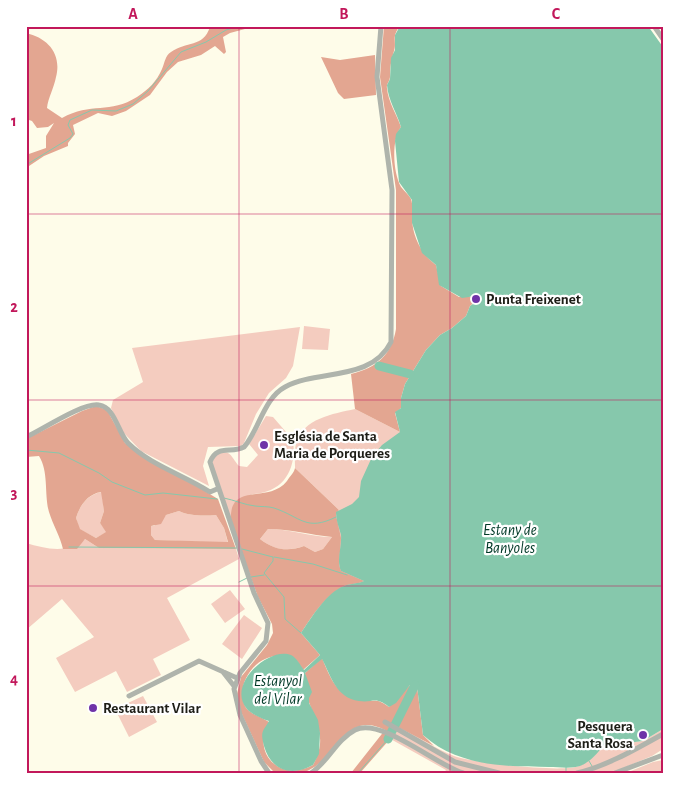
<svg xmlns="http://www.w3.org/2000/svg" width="689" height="799" viewBox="0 0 689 799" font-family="'Alegreya Sans',sans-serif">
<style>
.green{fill:#f4ccbf}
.forest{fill:#e3a691;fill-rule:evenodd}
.water{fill:#86c8ac}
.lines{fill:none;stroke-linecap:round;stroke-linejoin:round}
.stream{stroke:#86c8ac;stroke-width:1}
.river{stroke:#86c8ac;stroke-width:9}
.street{stroke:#afb4ac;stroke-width:5}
.grid{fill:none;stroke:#c2185b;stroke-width:1;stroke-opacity:0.55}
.poi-dot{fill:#6f33a8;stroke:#fff;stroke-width:2}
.labels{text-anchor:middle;stroke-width:4.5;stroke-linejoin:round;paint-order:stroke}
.poi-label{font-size:15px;font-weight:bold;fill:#1e1e17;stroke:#fff;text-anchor:start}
.water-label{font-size:16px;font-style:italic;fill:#003927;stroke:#fff}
.neatline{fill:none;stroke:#c2185b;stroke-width:2}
.grid-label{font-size:16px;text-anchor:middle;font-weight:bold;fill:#c2185b}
</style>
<rect width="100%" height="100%" fill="#fefce9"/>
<path class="green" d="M304 326 330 329 328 350 302 349Z
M300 327 293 366 286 378 269 393 256 414 244 443 241 446 208 447 203 466 209 486 141 451 123 432 111 408 113 400 143 382 132 348Z
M355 409 400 432 368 580 316 609 339 510 295 468C295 460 294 451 296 444 303 418 333 414 355 409Z
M266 416 273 417 293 440C297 470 283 493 252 494L231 522 212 464C213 457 220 450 228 453 232 455 235 462 239 466L247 467 258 455 249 444Z
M102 492 104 511 100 523 107 532 96 538 79 529 76 518C80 505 88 494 102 492Z
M179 511C189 516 204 516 216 515L224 528 228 543 155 540 151 535V526H154L166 515Z
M268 529C290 529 311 537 332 537L323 549 315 552 304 546C287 552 274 550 260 539Z
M85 539 99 548 236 549 239 559 167 598 190 640 153 659 161 675 127 692 116 671 75 692 56 658 94 637 62 599 26 630V543C46 549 68 554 85 539Z
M230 590 245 609 225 623 211 604Z
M244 615 262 628 242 659 222 644Z
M143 696 157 722 129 737 115 709Z
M396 725C415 735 434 748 454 756 472 763 564 773 579 766 589 762 596 754 603 746L643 741 663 729V749L652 756 611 773H444L446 770 387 737Z
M663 760V773H626L653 762Z"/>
<path class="forest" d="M256 26 230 33 223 37 226 52 224 54 215 46 201 55 178 62 167 72 150 95 126 111 112 116 98 113 73 125 75 134 68 143V146L44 156 26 168V155L46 148V136L54 123 48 127 37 128 32 121 26 119V33C48 38 62 54 56 77 54 88 48 98 47 108L62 118C91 102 110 114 137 97 148 90 157 81 162 69 165 62 165 56 171 52 186 41 203 48 210 27Z
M384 26H400C391 37 397 42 394 51 391 61 390 67 390 77 390 81 386 84 387 88 388 102 397 115 401 127 391 140 393 173 401 187 404 191 409 195 411 199 413 204 412 213 412 219 413 238 421 253 436 265L441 286 459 297H480L470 306 466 316 452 328 440 335 426 350 405 384 401 398V408L395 413 400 432 355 409 351 374C377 368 392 354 396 329V190L380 77Z
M375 55 376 95 344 99 338 93 321 57 340 60Z
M96 406 107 410 125 443 218 499 236 549 99 548 85 539 77 549H63C60 536 53 525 49 512 44 494 49 472 39 456L26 457V439L82 411ZM101 492 104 511 100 523 106 532 96 538 80 529 76 518C80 505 88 494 101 492ZM179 511C189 516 204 516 216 515L224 528 228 542 155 540 151 535V526L161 524 166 515Z
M295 468 339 510 336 515 341 538 339 565 341 571 364 581C357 585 348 583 342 587 323 598 313 615 301 633L320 655 303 670 297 661C291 659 284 656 278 656 255 656 235 684 245 706 248 713 263 718 269 722 251 753 280 783 313 765 326 741 319 728 310 705 306 696 306 683 305 673L322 658C331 680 338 698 363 700 377 702 377 698 389 707L410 685 417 686 423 735 434 746 396 726 387 737 390 739 360 773H351L385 730C346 710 337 757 309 770 300 775 285 773 275 773L264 762 241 712 237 694 241 677 267 645 273 633 272 624 258 597 231 522C228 480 268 505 287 481 290 476 294 473 295 468ZM268 529C290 529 311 535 332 537L323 549 315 552 304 546C288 552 274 550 260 539Z"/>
<path class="water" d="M400 26H648L663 47V729L643 741 603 746C596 755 590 762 580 766 571 769 558 767 549 767 506 767 457 766 423 735L417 686 410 685 396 703 389 707C375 696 374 703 359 701 336 698 331 676 322 659L305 673 312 692 309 698V703L318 720 320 733 319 754 313 765C292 777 271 771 264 746 263 741 261 736 263 731 264 728 267 725 269 721 263 719 251 714 247 709 226 685 269 646 291 655 297 658 300 665 304 670L320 655 301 633C311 618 327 592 344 586 351 583 358 584 364 581L341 571C336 560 342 547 341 535 339 527 336 521 336 512L352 504 359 497 361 481 372 457 382 445 400 432 395 412 401 408V398L405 384 426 350 440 335 452 328 466 316 470 306 480 299 476 296 462 298 439 285 436 265 422 253 412 223V200L399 182 395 141 396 134 401 127C397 113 388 100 387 85L390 79 391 58 395 50V35Z"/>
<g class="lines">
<path class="stream" d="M26 165 70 138 73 134 68 125 70 120 92 110 116 111 133 104 148 91 181 52 206 42 226 30 240 26
M26 450 59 453 99 473 112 482 145 495 163 493 217 499
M224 498C234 500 245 505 255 506 262 507 267 506 274 508 301 517 306 532 336 517
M69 547 238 548
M242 549 273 557V561L264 573 284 597 285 619 301 633
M274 557 313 564 347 575
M251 577 264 575
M239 582 247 578
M589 761 592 766
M566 767V773
M358 773 388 739"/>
<path class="river" d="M379 366 410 374
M388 739 415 685"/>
<path class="street" d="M654 26 663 39
M26 437C42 430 83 402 99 405 115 407 118 433 128 443 150 465 184 475 210 492L217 489
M223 672 234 686
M129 696 199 661 237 678
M385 722 455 762 499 773
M269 773 261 761 240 715 234 689 240 673 266 641 268 623 254 593 210 462C217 444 231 454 244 447 259 430 264 398 285 387 318 369 371 382 391 342L392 190 377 77 381 26
M311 773C328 762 336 740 355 730 381 717 436 765 463 773
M577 773C607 766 636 749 663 734
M615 773 663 755"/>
</g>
<path class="grid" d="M239 26V773M450 26V773M26 214H663M26 400H663M26 586H663"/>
<g class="poi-dot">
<circle cx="476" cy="299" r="5"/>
<circle cx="264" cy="445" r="5"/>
<circle cx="93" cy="708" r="5"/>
<circle cx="643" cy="735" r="5"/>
</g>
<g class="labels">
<g class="poi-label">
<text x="486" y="304">Punta Freixenet</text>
<text x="274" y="441">Església de Santa<tspan x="274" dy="17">Maria de Porqueres</tspan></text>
<text x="103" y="713">Restaurant Vilar</text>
<text x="633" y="731" text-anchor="end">Pesquera<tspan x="633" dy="17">Santa Rosa</tspan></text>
</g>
<g class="water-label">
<text x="510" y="535">Estany de<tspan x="510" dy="18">Banyoles</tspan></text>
<text x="278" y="686">Estanyol<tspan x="278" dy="18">del Vilar</tspan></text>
</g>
</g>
<rect width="689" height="799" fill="none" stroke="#ffffff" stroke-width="55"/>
<rect x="28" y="28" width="634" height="744" class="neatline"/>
<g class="grid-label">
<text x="133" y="19">A</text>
<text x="344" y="19">B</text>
<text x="556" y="19">C</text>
<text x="14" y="126">1</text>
<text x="14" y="312">2</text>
<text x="14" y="498">3</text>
<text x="14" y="684">4</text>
</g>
</svg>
